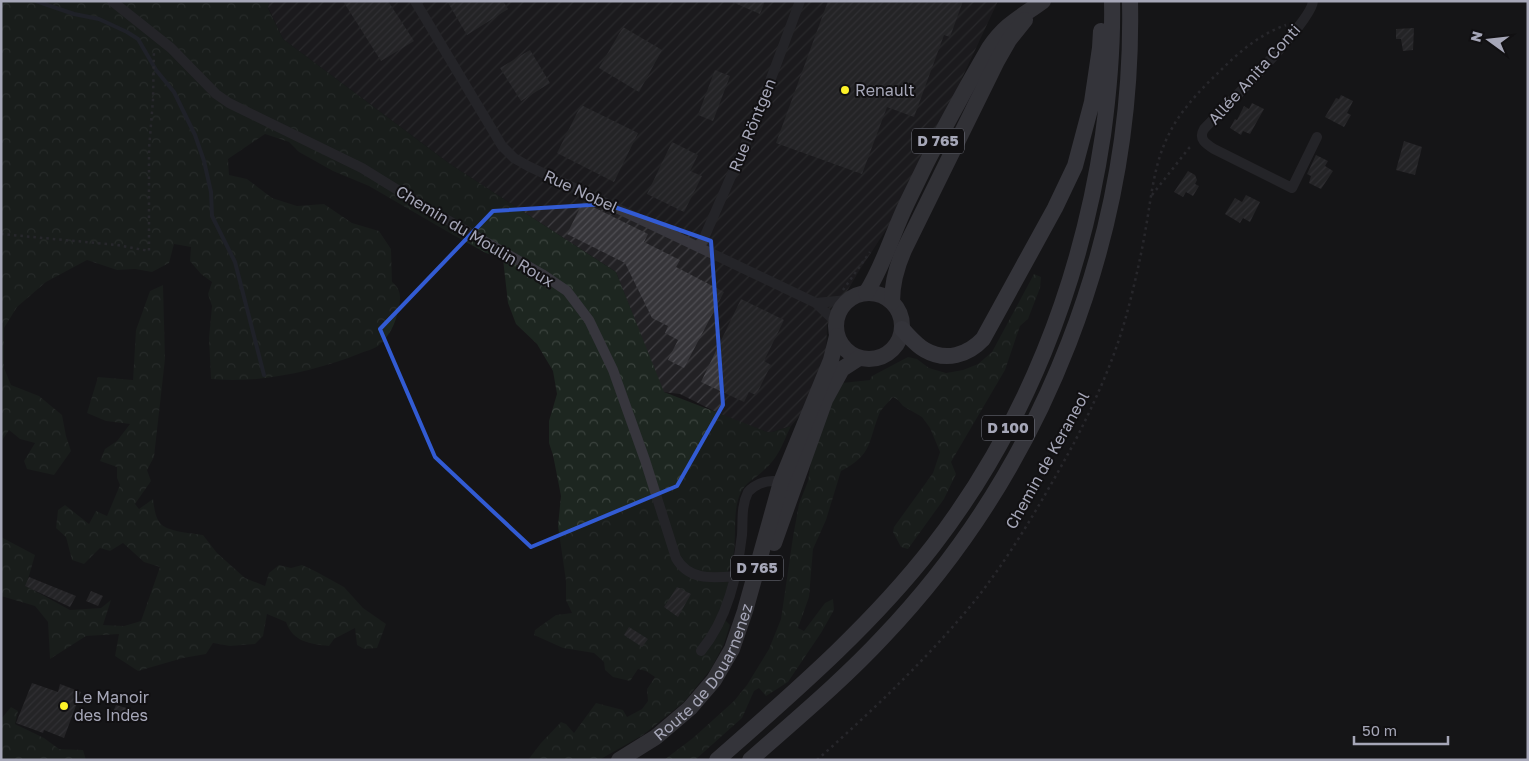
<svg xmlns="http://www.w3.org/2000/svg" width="1529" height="761" viewBox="0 0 1529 761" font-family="'Golos Text',sans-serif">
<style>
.industrial{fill:url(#industrial-furrows)}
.forest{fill:url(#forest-crowns)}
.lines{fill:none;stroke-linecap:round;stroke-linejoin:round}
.stream{stroke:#2b2f3c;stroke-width:4}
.building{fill:url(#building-hatch)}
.path{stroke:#3c3c44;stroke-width:2.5;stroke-dasharray:2.5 4;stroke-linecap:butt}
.minor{stroke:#37363d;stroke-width:10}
.primary{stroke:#53525c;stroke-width:16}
.trunk{stroke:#5a5a65;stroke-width:16}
.marked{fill:none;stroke:#325bd3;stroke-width:4;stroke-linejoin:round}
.poi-dot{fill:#fdf228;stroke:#111012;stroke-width:2}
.labels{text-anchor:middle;stroke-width:4;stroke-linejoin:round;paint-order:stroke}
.shield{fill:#111012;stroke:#797a86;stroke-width:1}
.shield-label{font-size:15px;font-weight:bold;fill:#a6a7b8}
.street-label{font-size:16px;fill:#a6a7b8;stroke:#111012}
.poi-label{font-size:16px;fill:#a6a7b8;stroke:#111012;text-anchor:start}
</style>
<defs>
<pattern id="industrial-furrows" width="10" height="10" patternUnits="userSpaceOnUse" patternTransform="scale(1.25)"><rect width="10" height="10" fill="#222124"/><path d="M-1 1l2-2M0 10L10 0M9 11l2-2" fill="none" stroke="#3f3e42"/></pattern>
<pattern id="forest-crowns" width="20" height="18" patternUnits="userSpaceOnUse" patternTransform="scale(1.25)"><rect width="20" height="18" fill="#1d2620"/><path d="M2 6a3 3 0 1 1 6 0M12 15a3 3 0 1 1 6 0" fill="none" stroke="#3b433e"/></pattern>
<pattern id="building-hatch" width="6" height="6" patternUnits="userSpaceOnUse" patternTransform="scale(1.25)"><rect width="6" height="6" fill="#363539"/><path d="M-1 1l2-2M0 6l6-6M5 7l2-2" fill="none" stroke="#504f54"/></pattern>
</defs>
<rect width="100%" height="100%" fill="#161517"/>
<path class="industrial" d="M269 1H998L903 204 859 271 827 325 826 354 802 413 791 426 772 432H767L728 418 680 394 663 392 616 272 450 164 283 39 268 7Z"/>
<path class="forest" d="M1 1H269L268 8 283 39 450 164 616 272 664 392 767 432H772L791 426C783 443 778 459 763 471 755 479 746 482 741 492 729 517 742 551 726 575L729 585 720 615 730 625 724 644 711 669 684 702 643 735 599 760H528L541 743 561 722 566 724 574 733 596 703 623 710 627 717 642 709 648 701 647 689 655 677 646 671 638 669 630 681 613 677 605 670 604 662 594 653 563 648 534 635 535 630 556 615 572 613 566 600V581L558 526 561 496 553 455 549 443V421L557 394 553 371 537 344 516 324 508 303 503 259 486 253 455 236 369 186 333 171 299 152 289 142 265 134 228 159 229 175 247 179 272 198 297 206 324 204 352 223 379 231 391 249 392 282C402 290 401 299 398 310 396 323 389 337 378 346 374 349 366 351 361 353 317 371 258 384 211 379L209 338 212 306 208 294 212 282 201 274 190 261 191 247 174 244 169 263 152 272 135 269 117 270 87 260 46 282 17 307 4 328V368L11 385 39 396 62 415 66 436 71 451 54 475 27 469 24 461 35 443 20 439 9 430 1 442Z
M1034 274 1041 277 1040 288 1033 306 1028 319 1020 326 1005 370 951 462 956 474 944 499 908 549 901 547 893 532 894 527 933 473 940 452 930 428 922 417 903 406 898 400 893 397C889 402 883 407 880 412 868 441 873 455 841 471L826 520 813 549 809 597 798 628 804 631 825 603 833 599 834 610 821 633 796 670 788 682 766 696 759 688 754 691 742 718 695 760H664L693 738 734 701 747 685 769 649 781 619 793 537 799 504 808 481 813 448 824 412 842 383 870 380 872 376 908 357 917 359 929 368 946 373 963 370 978 364 992 352Z
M163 285 165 359 154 457 147 470 151 481 135 504 139 509 153 499C154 506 155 517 160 523 167 532 192 533 203 535L217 553 245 578 265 586 269 573 279 565 291 568 302 565 315 571 344 587 363 608 386 624 377 648 364 649 357 645 355 628 334 639 329 646C310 644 293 642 286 622L267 614 263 636 255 644 230 646 213 643 206 654 183 658 138 671 115 656 119 634 86 636 50 659 48 622 35 606 1 596V537L35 555 26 586 70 610 101 608 111 600 103 625 124 626 141 621 160 567 144 562 123 543 110 551 100 548 84 564 72 560 66 537 56 528 58 510 65 505 89 524 96 511 107 516 120 485 117 478V467L100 461 105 449 117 441 130 424 106 421 87 413 98 377 133 380 136 330 150 291Z
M11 707 18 711 15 724 44 738 59 749 83 750 86 760H1V719Z"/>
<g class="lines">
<path class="stream" d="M36 1 74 14 99 19 127 32 138 39 156 70 174 92 195 135 204 161 211 192 212 216 235 262 264 375"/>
</g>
<path class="building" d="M343 1H388L414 41 381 61Z
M447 1H503L508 9 467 35Z
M730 1H765L760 14Z
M828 1H963L950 37 944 35 914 117 887 107 862 174 776 143Z
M623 27 662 50 639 92 599 68Z
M1414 28 1413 50 1403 51 1401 39H1396V29Z
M530 50 550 83 521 101 500 68Z
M715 70 730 76 713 121 698 115Z
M1341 95 1353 101 1347 113 1351 115 1344 127 1325 117 1336 98 1339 99Z
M1252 103 1264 109 1250 134 1243 131 1241 135 1230 128 1235 119 1237 120 1244 106 1249 109Z
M581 105 638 133 614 182 557 153Z
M1404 141 1422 147 1415 175 1396 170Z
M672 142 698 155 690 171 702 176 684 212 647 194Z
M1316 155 1328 161 1325 166 1333 171 1321 189 1309 183 1311 176 1307 174Z
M1188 171 1195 175 1197 180 1195 184 1199 186 1193 196 1186 192 1183 197 1174 192Z
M1246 195 1260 202 1250 222 1243 218 1240 223 1225 214 1235 198 1242 202Z
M583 202 648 234 644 242 680 260 676 267 724 292 684 368 668 360 678 340 665 333 668 326 652 318 625 263 567 234Z
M741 299 784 320 764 361 771 365 756 395 749 392 744 402 701 382Z
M29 577 76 596 70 607 25 586Z
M677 587 691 594 678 617 664 607Z
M91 591 103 596 98 606 86 601Z
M629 627 648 639 642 647 624 635Z
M32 683 58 692 60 684 81 692 64 738 44 730 43 733 16 723Z
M116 705 130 709 132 714 129 718 124 719 112 714Z"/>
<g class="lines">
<path class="path" d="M1152 195 1189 148 1193 145
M1 234 117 245 149 251V149L153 100 154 49
M843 290 870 252
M817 760C872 711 926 660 973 603 1011 556 1045 496 1074 443 1095 402 1115 358 1127 313 1135 283 1142 252 1147 221 1152 191 1155 161 1169 134 1180 111 1202 88 1220 71 1239 52 1260 34 1286 25"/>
<path class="minor" d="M112 1 171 48 216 94 229 103 362 168 430 210 542 274 567 291 589 320 613 370 645 460 676 558C689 581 713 578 736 576
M415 1 502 146 514 158 528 166 816 303 836 322
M1313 1C1312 22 1223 109 1204 129 1198 139 1206 144 1214 149L1292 188 1317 137
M700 247 754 124 800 1
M816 303 848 300
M701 651C728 618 737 576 742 535 743 521 741 506 748 492 754 485 764 481 773 481 778 481 780 482 785 480"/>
<g class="primary">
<circle cx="869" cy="326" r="33"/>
<path d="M866 293C883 267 893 232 907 203 932 150 959 99 989 48 1006 23 1020 18 1043 1"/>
<path d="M892 302C892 283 896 268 904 250L997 61 1009 40 1025 20"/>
<path d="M774 543 825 400 842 369 859 358"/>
<path id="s1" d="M619 760 656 737 690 708 714 680 732 649 745 611 781 482 831 360 837 336"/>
</g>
<path class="trunk" d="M902 329C909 336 916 345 925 350 946 362 968 355 983 339L1055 208 1075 166 1092 102 1100 48 1101 31
M717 760C793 693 871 626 933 546 1025 427 1081 283 1103 135 1109 91 1113 46 1112 1
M750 760C795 720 842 681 883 637 1044 468 1135 234 1130 1"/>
</g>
<path d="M0 0H1529V761H0ZM606 204 711 241 723 405 677 486 531 547 435 457 380 329 493 211Z" fill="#161517" fill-opacity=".55" fill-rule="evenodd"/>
<path class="marked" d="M606 204 711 241 723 405 677 486 531 547 435 457 380 329 493 211Z"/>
<g class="poi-dot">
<circle cx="845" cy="90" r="5"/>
<circle cx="64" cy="706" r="5"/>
</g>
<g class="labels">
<g class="shield">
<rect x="912" y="128.5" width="52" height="25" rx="4"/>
<rect x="982" y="415.5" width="52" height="25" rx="4"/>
<rect x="731" y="555.5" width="52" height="25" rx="4"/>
</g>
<g class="shield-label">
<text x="938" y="146">D 765</text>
<text x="1008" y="433">D 100</text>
<text x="757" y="573">D 765</text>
</g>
<g class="street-label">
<text transform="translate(1254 74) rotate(-48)" y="6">Allée Anita Conti</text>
<text transform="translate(752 125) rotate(-68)" y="6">Rue Röntgen</text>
<text transform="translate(581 191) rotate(25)" y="6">Rue Nobel</text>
<text transform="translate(475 236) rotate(31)" y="6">Chemin du Moulin Roux</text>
<text transform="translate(1047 460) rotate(-61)" y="6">Chemin de Keraneol</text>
<text dy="6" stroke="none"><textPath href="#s1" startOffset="126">Route de Douarnenez</textPath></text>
</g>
<g class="poi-label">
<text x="855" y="96">Renault</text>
<text x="74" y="703">Le Manoir<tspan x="74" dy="18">des Indes</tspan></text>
</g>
</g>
<rect width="1529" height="761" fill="none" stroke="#a6a7b8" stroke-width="5"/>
<g transform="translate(1489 40) rotate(285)" stroke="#111012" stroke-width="4" paint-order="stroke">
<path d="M0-4L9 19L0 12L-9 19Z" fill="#a6a7b8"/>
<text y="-8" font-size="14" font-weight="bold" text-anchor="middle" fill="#a6a7b8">N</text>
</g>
<path d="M1354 736v8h94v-8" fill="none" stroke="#a6a7b8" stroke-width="2.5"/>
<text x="1362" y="736" font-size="15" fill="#a6a7b8" stroke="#111012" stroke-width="4" paint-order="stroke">50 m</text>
</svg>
